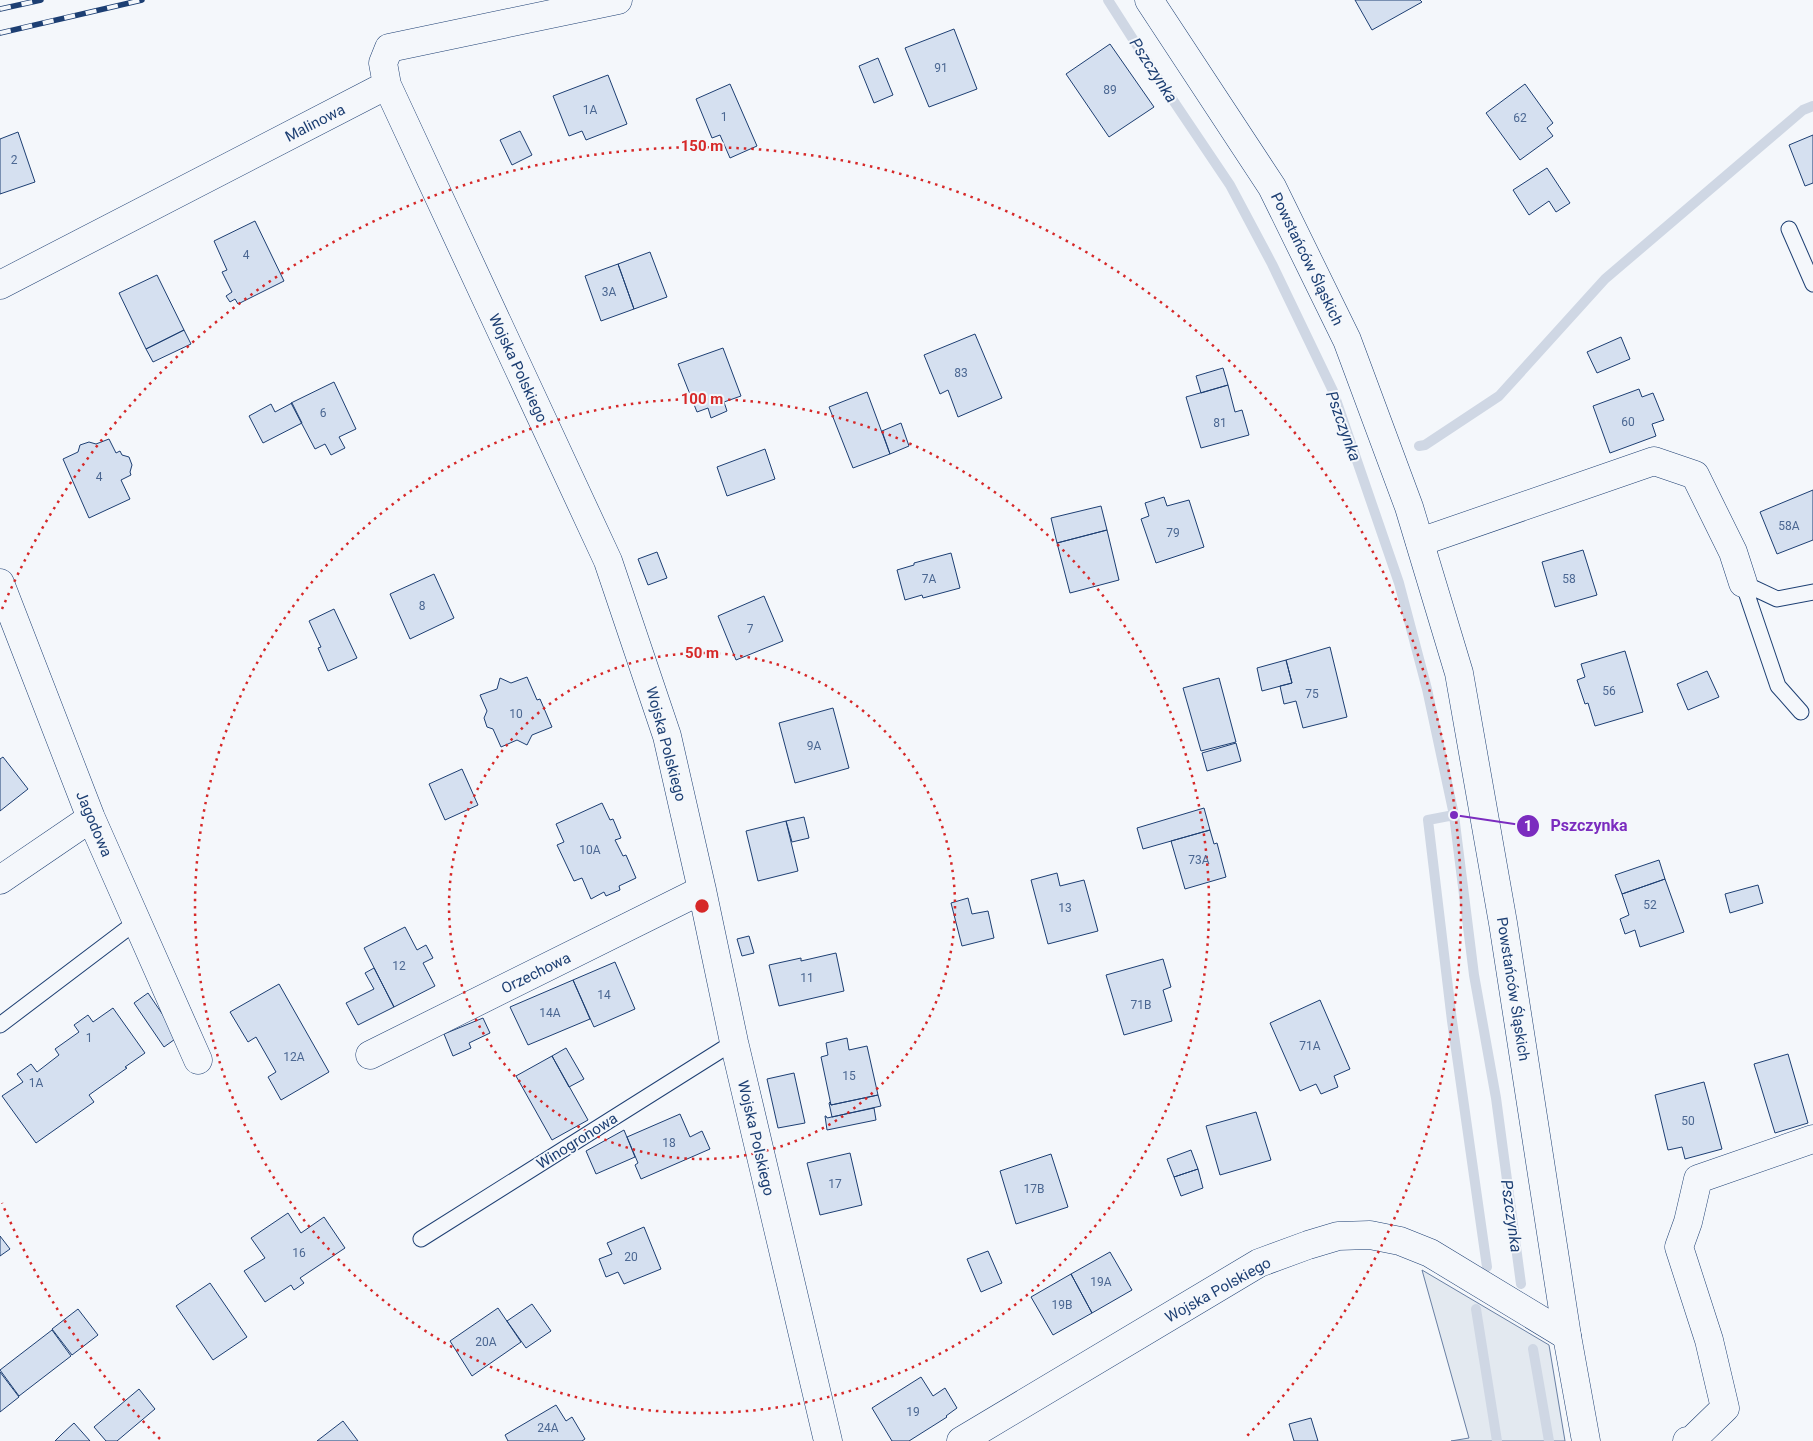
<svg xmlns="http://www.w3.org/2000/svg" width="1813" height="1441" viewBox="0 0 1813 1441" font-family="Roboto,sans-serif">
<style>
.green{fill:#e3e9f0;stroke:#687fa3}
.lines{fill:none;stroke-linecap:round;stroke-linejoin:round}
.stream{stroke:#cfd7e4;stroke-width:10}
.building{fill:#d5e0f0;stroke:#1d3f73}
.lane-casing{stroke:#1d3f73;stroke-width:17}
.street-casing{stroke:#1d3f73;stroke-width:29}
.secondary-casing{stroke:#1d3f73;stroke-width:29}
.lane{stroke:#f4f7fb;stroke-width:15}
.street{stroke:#f4f7fb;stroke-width:28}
.secondary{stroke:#f4f7fb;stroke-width:28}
.rail-casing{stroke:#1d3f73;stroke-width:5.5}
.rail{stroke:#f4f7fb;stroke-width:4;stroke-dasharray:11;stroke-linecap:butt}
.ring{fill:none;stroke:#d62828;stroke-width:2.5;stroke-dasharray:2.5 5}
.labels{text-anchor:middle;stroke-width:4;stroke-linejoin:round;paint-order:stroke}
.number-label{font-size:12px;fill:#4b6792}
.street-label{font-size:15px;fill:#1d3f73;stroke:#f4f7fb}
.water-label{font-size:16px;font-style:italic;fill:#1d3f73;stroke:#f4f7fb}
.centre{fill:#d62828;stroke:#f4f7fb;stroke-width:2.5}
.ring-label{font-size:15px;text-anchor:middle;font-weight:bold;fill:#d62828;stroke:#f4f7fb;stroke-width:4;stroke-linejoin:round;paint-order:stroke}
.leader{fill:none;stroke:#7b2cbf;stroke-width:2}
.callout-dot{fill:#7b2cbf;stroke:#f4f7fb;stroke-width:2}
.mark-label{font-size:15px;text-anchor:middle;font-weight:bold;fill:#fff}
.callout-label{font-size:16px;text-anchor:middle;font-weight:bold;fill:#7b2cbf;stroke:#f4f7fb;stroke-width:4;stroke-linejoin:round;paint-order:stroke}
</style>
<rect width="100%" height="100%" fill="#f4f7fb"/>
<path class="green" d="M1422 1270 1549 1345 1565 1441H1451L1469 1438Z"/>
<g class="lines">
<path class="stream" d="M1108 0 1154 72 1230 185 1272 264 1333 391 1399 583 1427 689 1454 815 1474 975 1496 1098 1521 1284
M1419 446 1425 445 1499 396 1605 279 1803 110 1813 106
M1454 815 1428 820 1452 1021 1487 1267
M1476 1309 1497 1441
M1533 1349 1549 1441"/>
</g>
<path class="building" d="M1355 0H1420L1422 2 1372 30Z
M954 29 977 89 929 107 905 48Z
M1110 44 1154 107 1109 137 1066 74Z
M878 58 893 95 874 103 859 66Z
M608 75 627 124 586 140 582 131 569 136 553 96Z
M730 84 757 146 730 158 720 135 712 138 696 99Z
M1525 84 1553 123 1547 128 1553 136 1520 160 1486 113Z
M520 131 532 155 512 165 500 140Z
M18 132 35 182 0 194V139Z
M1813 135V183L1805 186 1789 145Z
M1547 168 1570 203 1556 212 1549 201 1529 215 1513 190Z
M255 221 284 281 238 304 235 299 230 302 226 296 232 292 222 272 227 270 214 241Z
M650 252 667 297 634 309 618 264Z
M618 264 634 309 601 321 585 276Z
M157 275 184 330 146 349 119 293Z
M184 330 191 344 153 362 146 349Z
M975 334 1002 398 958 417 948 390 940 394 924 355Z
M1621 337 1630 359 1597 373 1587 352Z
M723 348 741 396 724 402 727 411 711 418 708 408 697 412 678 364Z
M1223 368 1228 385 1201 393 1196 376Z
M334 382 356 429 339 437 345 448 331 455 325 444 315 449 291 403Z
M1228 385 1235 412 1242 410 1249 435 1201 448 1186 397Z
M1639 389 1642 397 1653 393 1664 420 1652 424 1656 436 1610 453 1593 406Z
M867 392 890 454 853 468 829 407Z
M292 403 302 423 263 443 249 416 271 404 275 412Z
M901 423 909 446 890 454 882 431Z
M109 439 116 453 120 451 122 455 129 457 132 465 130 472 131 475 121 480 130 499 89 518 63 459 78 452 80 445 89 442 96 444Z
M765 449 775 479 727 496 717 467Z
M1813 490V540L1777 554 1760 512Z
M1164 497 1167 506 1189 500 1204 547 1156 563 1141 519 1149 516 1145 503Z
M1101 506 1107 530 1057 543 1051 518Z
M1107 530 1119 580 1070 593 1057 543Z
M1583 550 1597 595 1555 607 1542 562Z
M657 552 667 578 648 585 638 559Z
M951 553 960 588 923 598 922 595 905 600 897 570 914 565V563Z
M434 574 454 618 410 639 390 594Z
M764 596 783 641 736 660 718 616Z
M334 609 357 658 328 671 318 648 321 647 309 621Z
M1330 647 1347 717 1303 728 1296 701 1284 704 1280 686 1292 683 1286 660Z
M1625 651 1643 712 1595 726 1588 703 1585 704 1577 680 1585 677 1581 664Z
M1286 660 1292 683 1262 691 1257 668Z
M1707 671 1719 697 1688 710 1677 684Z
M527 677 537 700 540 699 552 727 532 735 527 745 517 740 501 747 493 729 487 727 484 718 487 711 480 695 497 689 500 678 511 683Z
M1219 678 1236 742 1201 751 1183 688Z
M833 708 849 768 795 783 779 723Z
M1236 743 1241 761 1207 771 1202 753Z
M3 757 28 789 0 811V759Z
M462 769 478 805 445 820 429 784Z
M602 803 610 820 613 819 621 838 615 840 623 856 626 855 636 878 619 886 620 890 606 896 604 892 591 899 582 878 574 881 557 845 564 842 556 824Z
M1204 808 1210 830 1143 849 1137 828Z
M804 817 809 838 792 842 786 821Z
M786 821 798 871 758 881 746 831Z
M1210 830 1214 844 1217 843 1226 877 1185 889 1171 841Z
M1659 860 1665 879 1622 894 1615 875Z
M1057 873 1060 886 1084 880 1098 931 1048 944 1031 880Z
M1665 879 1684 932 1640 947 1635 930 1625 934 1620 919 1629 915 1622 894Z
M1758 885 1763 903 1730 913 1725 894Z
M968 898 972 914 988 911 994 938 962 946 951 903Z
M405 927 417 950 426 945 433 958 423 963 435 986 394 1007 364 948Z
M749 936 754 953 742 956 737 939Z
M836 953 844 991 779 1006 769 965 801 958V961Z
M1163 959 1171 987 1163 990 1172 1021 1124 1035 1106 975Z
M615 962 635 1009 594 1027 573 980Z
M374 968 394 1007 358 1025 346 1003 374 989 365 973Z
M573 980 590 1019 528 1045 510 1007Z
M279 984 329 1072 281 1100 268 1077 276 1072 256 1037 248 1042 230 1012Z
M148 993 178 1037 164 1047 134 1003Z
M1320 1000 1350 1069 1334 1076 1338 1087 1321 1094 1316 1084 1300 1091 1270 1023Z
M113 1008 145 1053 125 1067 127 1068 89 1095 94 1102 36 1143 2 1096 23 1082 17 1074 31 1064 37 1072 59 1055 55 1049 79 1032 74 1025 88 1015 93 1022Z
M483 1018 490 1033 469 1043 471 1048 453 1056 444 1034Z
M847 1038 849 1050 867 1046 878 1095 831 1105 821 1057 828 1055 826 1043Z
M566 1048 584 1079 569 1087 552 1056Z
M1788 1054 1808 1123 1775 1133 1754 1064Z
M552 1056 588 1120 552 1140 516 1076Z
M794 1073 805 1123 778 1128 767 1079Z
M1704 1082 1722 1149 1685 1159 1682 1147 1668 1150 1655 1095Z
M878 1095 881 1106 832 1117 829 1103 830 1102 831 1105Z
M874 1108 876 1120 827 1130 825 1116H826L827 1118Z
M1256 1112 1271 1160 1220 1175 1206 1126Z
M680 1114 690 1137 702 1131 710 1149 641 1179 635 1165 638 1163 627 1137Z
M624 1130 635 1157 596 1174 586 1151Z
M1191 1150 1198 1169 1174 1177 1167 1159Z
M850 1153 862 1205 820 1215 807 1163Z
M1051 1154 1068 1207 1016 1224 1000 1171Z
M1198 1169 1203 1188 1181 1196 1174 1177Z
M288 1213 301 1233 324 1217 345 1248 300 1278 304 1283 294 1290 291 1285 265 1302 244 1271 265 1258 251 1238Z
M644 1227 661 1269 624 1284 618 1272 606 1277 599 1259 612 1254 607 1243Z
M0 1236 10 1249 0 1256Z
M988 1251 1002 1283 981 1292 967 1259Z
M1110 1252 1132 1290 1092 1313 1071 1274Z
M1071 1274 1092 1313 1053 1335 1031 1297Z
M210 1283 247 1337 213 1360 176 1306Z
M532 1304 551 1331 526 1348 507 1321Z
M498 1308 521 1342 472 1376 450 1341Z
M78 1309 98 1335 72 1355 52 1329Z
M52 1330 71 1356 19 1396 0 1370Z
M0 1372 19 1397 0 1412Z
M921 1377 933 1396 945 1388 957 1408 946 1416 947 1417 909 1441H892L872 1408Z
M139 1389 155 1409 117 1441H106L94 1427Z
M556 1405 566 1421 572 1417 585 1439 582 1441H508L505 1435Z
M1311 1418 1318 1441H1294L1289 1424Z
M343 1421 358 1441H317Z
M74 1423 90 1441H55L62 1434Z"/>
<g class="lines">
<defs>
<path id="lane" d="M1789 229 1813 284
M1743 583 1778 686 1801 712
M1743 583 1777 599 1813 592
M0 1025 136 922
M421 1239 734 1042"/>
<path id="street" d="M387 85 608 561 667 736 702 890 734 1042 828 1441
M0 285 387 85 383 63 389 48 618 0
M1420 542 1654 461 1695 475 1733 552 1743 583
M0 583 91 818 198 1060
M0 880 91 818
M370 1055 702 890
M961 1441 1259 1263 1308 1245 1338 1236 1370 1235 1400 1241 1430 1253 1567 1336
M1687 1441 1692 1440 1725 1408 1709 1340 1679 1247 1688 1222 1698 1179 1813 1139"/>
<path id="secondary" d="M1149 0 1272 187 1347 340 1409 507 1459 673 1503 923 1567 1336 1586 1441"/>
</defs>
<use href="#lane" class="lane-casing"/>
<use href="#street" class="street-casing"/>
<use href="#secondary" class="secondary-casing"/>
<use href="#lane" class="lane"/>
<use href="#street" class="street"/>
<use href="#secondary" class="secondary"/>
<defs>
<path id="rail" d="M0 9 41 0
M0 33 142 0"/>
</defs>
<use href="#rail" class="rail-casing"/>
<use href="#rail" class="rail"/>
</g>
<g class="ring">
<circle cx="702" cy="906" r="253"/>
<circle cx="702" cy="906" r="507"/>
<path d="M160 1439A760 760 0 0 1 2 1203M2 609A760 760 0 1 1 1244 1439"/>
</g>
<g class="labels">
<g class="number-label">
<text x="941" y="72">91</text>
<text x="1110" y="94">89</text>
<text x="590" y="114">1A</text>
<text x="724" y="121">1</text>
<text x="1520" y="122">62</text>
<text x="14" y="164">2</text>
<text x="246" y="259">4</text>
<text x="609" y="296">3A</text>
<text x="961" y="377">83</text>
<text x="323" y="417">6</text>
<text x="1628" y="426">60</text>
<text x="1220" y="427">81</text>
<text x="99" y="481">4</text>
<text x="1789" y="530">58A</text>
<text x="1173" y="537">79</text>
<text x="929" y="583">7A</text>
<text x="1569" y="583">58</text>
<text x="422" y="610">8</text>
<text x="750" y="633">7</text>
<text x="1609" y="695">56</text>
<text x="1312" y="698">75</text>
<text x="516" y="718">10</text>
<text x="814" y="750">9A</text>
<text x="590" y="854">10A</text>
<text x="1199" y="864">73A</text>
<text x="1650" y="909">52</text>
<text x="1065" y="912">13</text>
<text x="399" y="970">12</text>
<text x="807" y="982">11</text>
<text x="604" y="999">14</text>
<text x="1141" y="1009">71B</text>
<text x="550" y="1017">14A</text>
<text x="89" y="1042">1</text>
<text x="1310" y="1050">71A</text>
<text x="294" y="1061">12A</text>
<text x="849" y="1080">15</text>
<text x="36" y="1087">1A</text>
<text x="1688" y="1125">50</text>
<text x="669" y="1147">18</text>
<text x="835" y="1188">17</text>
<text x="1034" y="1193">17B</text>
<text x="299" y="1257">16</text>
<text x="631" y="1261">20</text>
<text x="1101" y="1286">19A</text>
<text x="1062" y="1309">19B</text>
<text x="486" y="1346">20A</text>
<text x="913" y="1416">19</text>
<text x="548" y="1432">24A</text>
</g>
<g class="street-label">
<text transform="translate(315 123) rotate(-27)" y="5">Malinowa</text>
<text transform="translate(1307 259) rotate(64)" y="5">Powstańców Śląskich</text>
<text transform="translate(518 368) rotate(65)" y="5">Wojska Polskiego</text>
<text transform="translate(666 744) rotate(75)" y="5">Wojska Polskiego</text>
<text transform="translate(94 824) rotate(67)" y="5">Jagodowa</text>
<text transform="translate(536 973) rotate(-26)" y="5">Orzechowa</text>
<text transform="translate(1513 989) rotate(81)" y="5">Powstańców Śląskich</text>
<text transform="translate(756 1138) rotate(77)" y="5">Wojska Polskiego</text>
<text transform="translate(577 1141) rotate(-32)" y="5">Winogronowa</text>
<text transform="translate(1218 1290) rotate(-29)" y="5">Wojska Polskiego</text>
</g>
<g class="water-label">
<text transform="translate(1154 70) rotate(57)" y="6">Pszczynka</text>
<text transform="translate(1344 426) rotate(70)" y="6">Pszczynka</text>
<text transform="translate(1512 1216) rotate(82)" y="6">Pszczynka</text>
</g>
</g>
<circle cx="702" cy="906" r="8" class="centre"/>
<g class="ring-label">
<text x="702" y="151">150 m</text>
<text x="702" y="404">100 m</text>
<text x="702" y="658">50 m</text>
</g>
<path class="leader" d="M1454 815L1528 826"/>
<g class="callout-dot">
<circle cx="1454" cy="815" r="5"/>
<circle cx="1528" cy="826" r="12"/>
</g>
<g class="mark-label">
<text x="1528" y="831">1</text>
</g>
<g class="callout-label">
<text x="1589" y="831">Pszczynka</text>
</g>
</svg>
